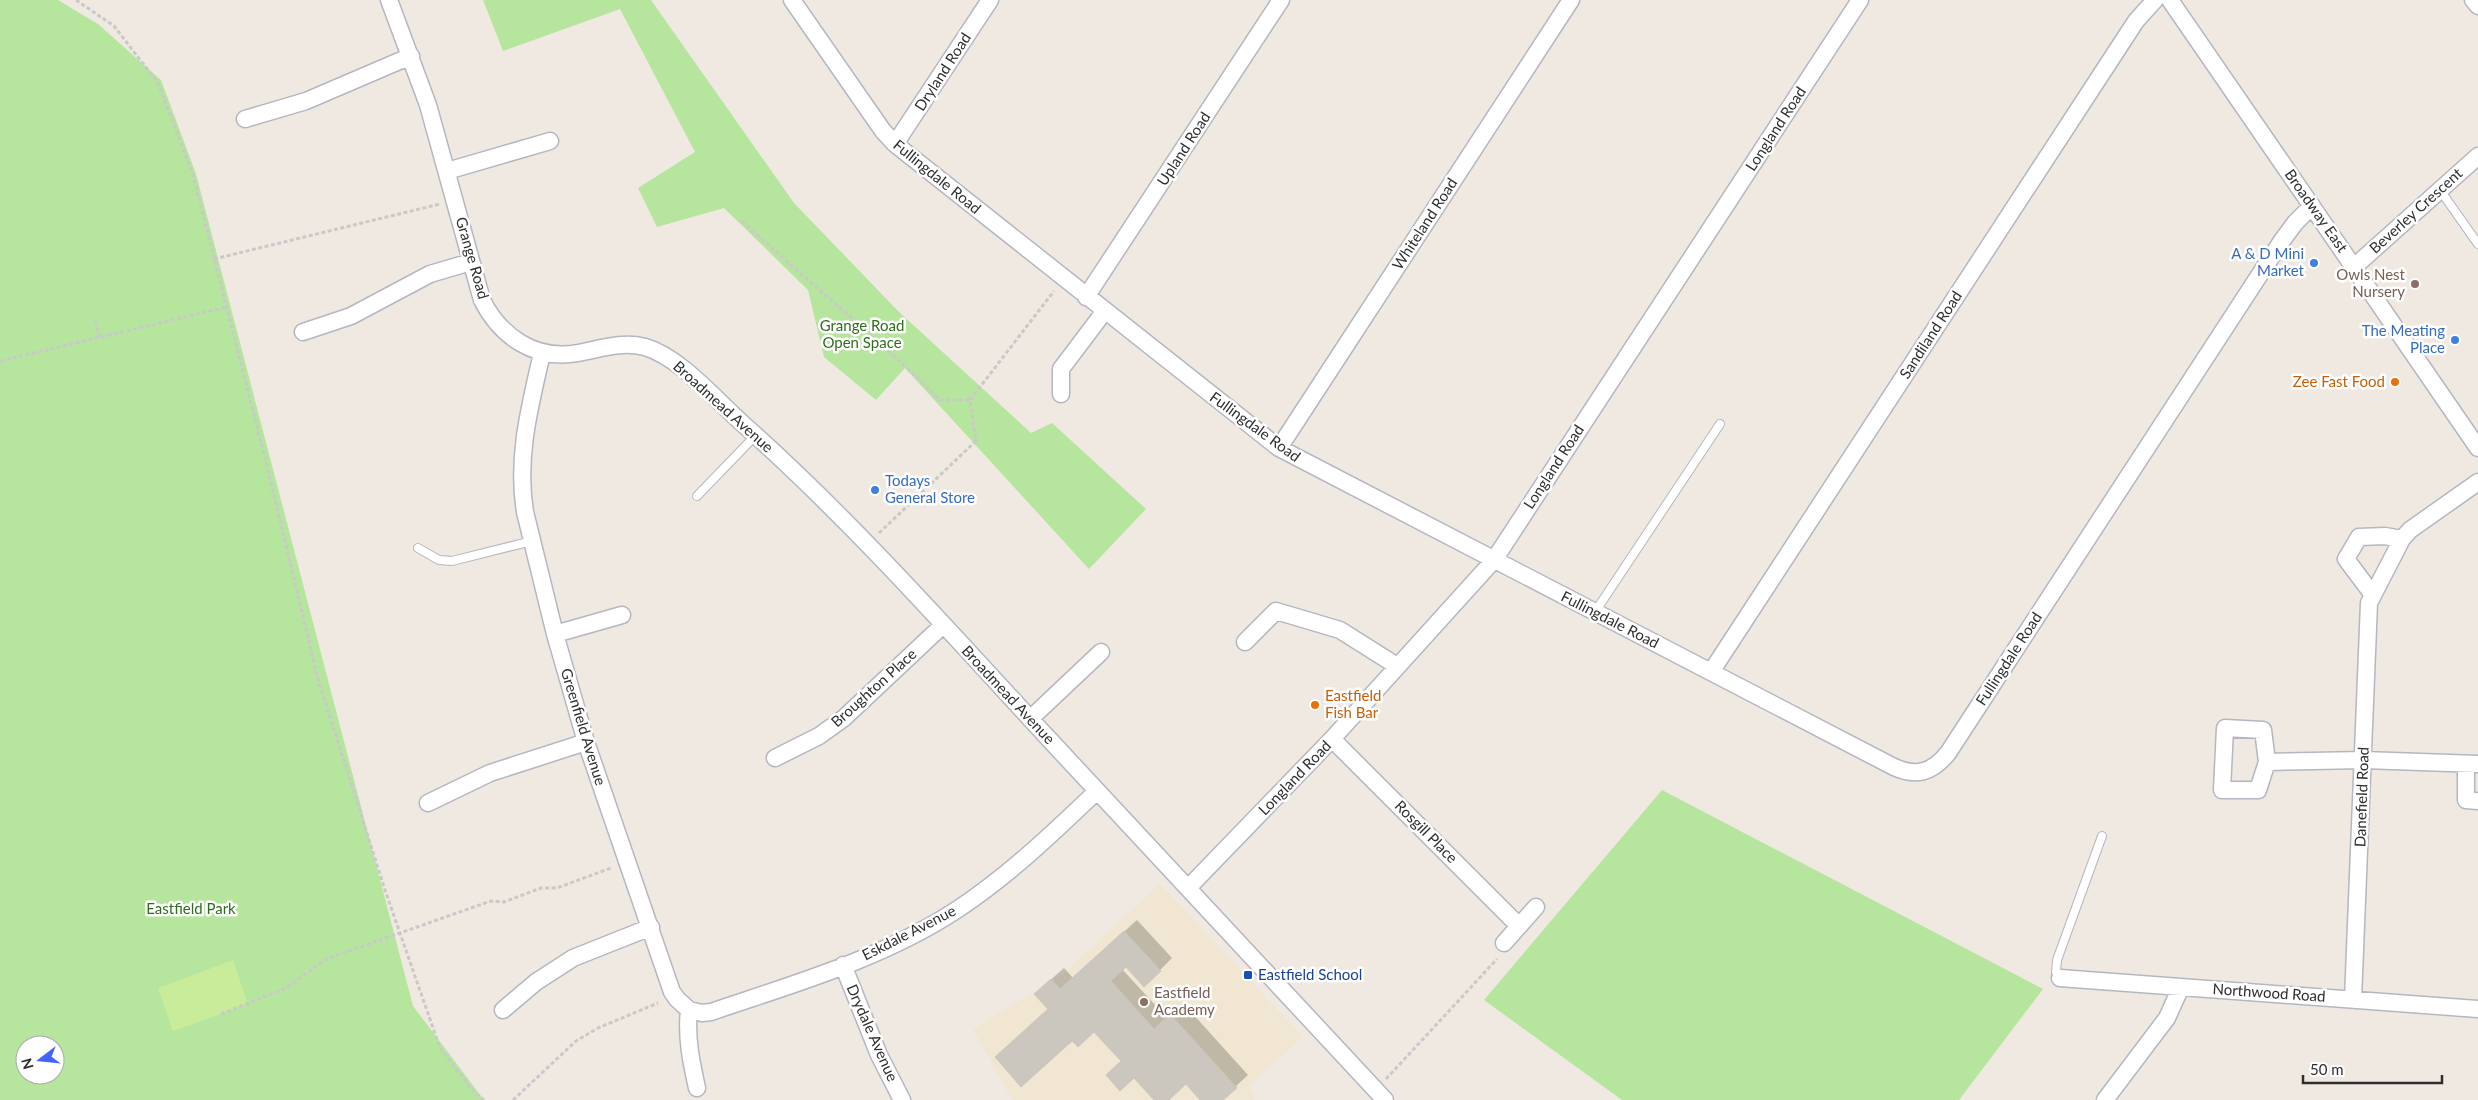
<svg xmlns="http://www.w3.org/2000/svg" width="2478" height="1100" viewBox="0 0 2478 1100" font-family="Lato,sans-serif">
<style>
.education{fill:#f0e6d1}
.green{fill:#b6e59e;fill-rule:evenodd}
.pitch{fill:#c9ec9a}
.shadow{fill:#0003}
.building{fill:#cbc7bf;stroke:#cbc5ba}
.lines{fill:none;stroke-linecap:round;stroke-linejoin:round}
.lane-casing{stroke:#b4b7c1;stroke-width:10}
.street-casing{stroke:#b4b7c1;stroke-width:19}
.path{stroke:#c9c9c9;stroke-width:3;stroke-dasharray:4 2.5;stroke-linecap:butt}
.lane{stroke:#fff;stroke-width:8}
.street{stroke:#fff;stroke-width:16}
.shop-dot{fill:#3f7fe0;stroke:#fff;stroke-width:2}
.education-dot{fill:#8d6e63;stroke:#fff;stroke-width:2}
.food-dot{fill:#e8710a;stroke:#fff;stroke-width:2}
.transit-dot{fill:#1a4fb4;stroke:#fff;stroke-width:2}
.labels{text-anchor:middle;stroke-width:5;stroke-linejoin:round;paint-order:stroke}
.street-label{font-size:15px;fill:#2e2e2e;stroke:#fff}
.shop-label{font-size:15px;fill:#366cbe;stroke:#fff;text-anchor:end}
.education-label{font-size:15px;fill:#785e54;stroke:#fff;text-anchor:end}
.park-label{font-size:15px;fill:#2c6e1b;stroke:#fff}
.food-label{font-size:15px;fill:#c56008;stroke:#fff;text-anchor:end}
.transit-label{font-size:15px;fill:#164399;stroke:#fff;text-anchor:start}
</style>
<rect width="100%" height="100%" fill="#efe9e1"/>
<path class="education" d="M1160 884 1303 1037 1248 1085 1255 1098 1253 1100H1012L973 1029 1061 976Z"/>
<path class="green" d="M0 0H58L98 24 161 80 196 174 413 1006 484 1100H0ZM25 1045H55V1075H25Z
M483 0H651L794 203 899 312 1031 433 1052 423 1146 509 1089 569 905 368 876 400 824 357 808 290 724 208 657 227 638 188 695 152 620 9 503 51Z
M1662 790 2043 989 1959 1100H1622L1484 1000Z"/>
<path class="pitch" d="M233 960 248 1004 173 1031 158 988Z"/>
<path class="shadow" d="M1137 920 1172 958 1160 970 1126 965 1122 969 1167 1018 1183 1003 1248 1075 1221 1100H1202L1186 1083 1167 1100H1156L1094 1030 1049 1008 1048 982 1064 968 1073 978Z"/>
<path class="building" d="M1124 931 1161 971 1144 987 1126 967 1111 981 1154 1029 1170 1014 1237 1088 1223 1100H1200L1186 1084 1169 1100H1154L1134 1078 1120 1091 1106 1075 1121 1061 1094 1032 1078 1047 1072 1041 1021 1087 995 1057 1048 1009 1034 994 1051 979 1060 989Z"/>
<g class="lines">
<defs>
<path id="lane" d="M2440 190 2478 244
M697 496 756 435
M418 548 439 560 452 561 532 541
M1595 612 1720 424
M2060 978 2056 972 2057 960 2102 836"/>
<path id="street" d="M389 0 428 105 482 300C500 336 535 361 578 353 600 349 622 341 645 347 680 357 716 400 743 424 852 521 949 631 1048 738 1160 859 1272 980 1385 1100
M792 0 883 131 895 144 1279 448 1894 767C1916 777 1932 773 1948 753L2281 242 2295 223 2312 206
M2170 0 2478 448
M2473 0 2478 6
M245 119 306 101 411 56
M895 144 990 0
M447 171 550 141
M2354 267 2478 156
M1086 297 1281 0
M303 332 351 316 430 274 471 262
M542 353C530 406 516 457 525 512L555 634 586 742 672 992 677 999 689 1010C686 1037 691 1061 697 1088
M1061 394V369L1104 312
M1279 448 1571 0
M2373 595 2346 559 2359 537 2385 536 2402 539
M555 634 622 615
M1245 642 1276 611 1340 630 1397 666
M1711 672 2136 21 2155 0
M1030 719 1101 652
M1332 739 1519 926
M775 758 819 736 844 718 943 625
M2267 762 2263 730 2225 728 2222 790H2258L2267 762 2364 760 2478 764
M2466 764V800L2478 801
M428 803 490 773 586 742
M1188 888 1332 739 1494 560 1860 0
M1504 943 1536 907
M843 965 879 1055 902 1100
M2060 978 2478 1009
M2353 999 2369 603 2402 539 2410 530 2478 482
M503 1010 536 982 573 958 651 927
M689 1010 702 1013 711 1012C793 984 881 959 955 911 1007 877 1052 834 1097 791
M2105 1100 2167 1018 2181 987"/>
</defs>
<use href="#lane" class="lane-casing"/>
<use href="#street" class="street-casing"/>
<path class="path" d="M76 0 114 26 158 83 193 175 269 474 318 679 385 890 440 1048 473 1091 484 1100
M742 221C807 281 877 337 940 400H970
M214 259 440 204
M95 321 100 337
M0 361 227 307
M879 533 976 441 970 400 1054 291
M221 1014 286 988 326 959 491 901 504 902 541 888H557L611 868
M1386 1079 1497 959
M513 1100 576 1041 598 1028 658 1003"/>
<use href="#lane" class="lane"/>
<use href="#street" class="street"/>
</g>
<g class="shop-dot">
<circle cx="2314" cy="263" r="5"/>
<circle cx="2455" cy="340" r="5"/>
<circle cx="875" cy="490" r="5"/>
</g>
<g class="education-dot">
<circle cx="2415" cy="284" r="5"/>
<circle cx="1144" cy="1002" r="5"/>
</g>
<g class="food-dot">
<circle cx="2395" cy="382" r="5"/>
<circle cx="1315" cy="705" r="5"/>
</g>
<rect class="transit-dot" x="1243" y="970" width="10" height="10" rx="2.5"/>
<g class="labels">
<g class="street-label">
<text transform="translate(943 72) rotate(-57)" y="5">Dryland Road</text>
<text transform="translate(1776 129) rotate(-57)" y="5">Longland Road</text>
<text transform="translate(1184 149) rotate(-57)" y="5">Upland Road</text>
<text transform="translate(937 177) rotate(39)" y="5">Fullingdale Road</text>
<text transform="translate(2316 211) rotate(55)" y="5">Broadway East</text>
<text transform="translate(2416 211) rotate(-42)" y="5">Beverley Crescent</text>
<text transform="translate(1425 224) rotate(-57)" y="5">Whiteland Road</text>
<text transform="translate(472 258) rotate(74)" y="5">Grange Road</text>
<text transform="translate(1931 335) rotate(-57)" y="5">Sandiland Road</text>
<text transform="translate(723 407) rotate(42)" y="5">Broadmead Avenue</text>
<text transform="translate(1255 427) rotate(36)" y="5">Fullingdale Road</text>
<text transform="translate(1554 467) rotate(-57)" y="5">Longland Road</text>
<text transform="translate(1610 620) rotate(27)" y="5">Fullingdale Road</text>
<text transform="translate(2009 659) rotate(-57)" y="5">Fullingdale Road</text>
<text transform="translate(874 688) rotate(-42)" y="5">Broughton Place</text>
<text transform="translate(1008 695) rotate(47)" y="5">Broadmead Avenue</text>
<text transform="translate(583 727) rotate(73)" y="5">Greenfield Avenue</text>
<text transform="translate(1295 778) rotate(-46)" y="5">Longland Road</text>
<text transform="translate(2362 797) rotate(-88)" y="5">Danefield Road</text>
<text transform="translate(1426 832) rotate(45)" y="5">Rosgill Place</text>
<text transform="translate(909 933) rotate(-27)" y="5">Eskdale Avenue</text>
<text transform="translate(2269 993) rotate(4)" y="5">Northwood Road</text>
<text transform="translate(872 1033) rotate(66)" y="5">Drydale Avenue</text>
</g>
<g class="shop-label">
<text x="2304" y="259">A &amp; D Mini<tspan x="2304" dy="17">Market</tspan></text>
<text x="2445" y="336">The Meating<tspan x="2445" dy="17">Place</tspan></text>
<text x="885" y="486" text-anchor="start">Todays<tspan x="885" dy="17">General Store</tspan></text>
</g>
<g class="education-label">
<text x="2405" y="280">Owls Nest<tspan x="2405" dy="17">Nursery</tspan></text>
<text x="1154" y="998" text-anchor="start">Eastfield<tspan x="1154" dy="17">Academy</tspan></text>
</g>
<g class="park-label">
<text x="862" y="331">Grange Road<tspan x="862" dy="17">Open Space</tspan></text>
<text x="191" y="914">Eastfield Park</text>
</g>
<g class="food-label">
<text x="2385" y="387">Zee Fast Food</text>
<text x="1325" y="701" text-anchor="start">Eastfield<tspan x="1325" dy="17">Fish Bar</tspan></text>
</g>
<g class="transit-label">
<text x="1258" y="980">Eastfield School</text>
</g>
</g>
<g transform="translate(40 1060) rotate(254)"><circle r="24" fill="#ffffff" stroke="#ababab"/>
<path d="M0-4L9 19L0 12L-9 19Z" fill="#4264fb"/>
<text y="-8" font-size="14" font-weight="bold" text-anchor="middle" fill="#2e2e2e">N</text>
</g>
<path d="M2303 1075v8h139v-8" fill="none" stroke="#2e2e2e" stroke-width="2.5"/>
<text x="2310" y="1075" font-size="15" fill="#2e2e2e" stroke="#ffffff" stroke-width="4" paint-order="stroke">50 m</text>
</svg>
